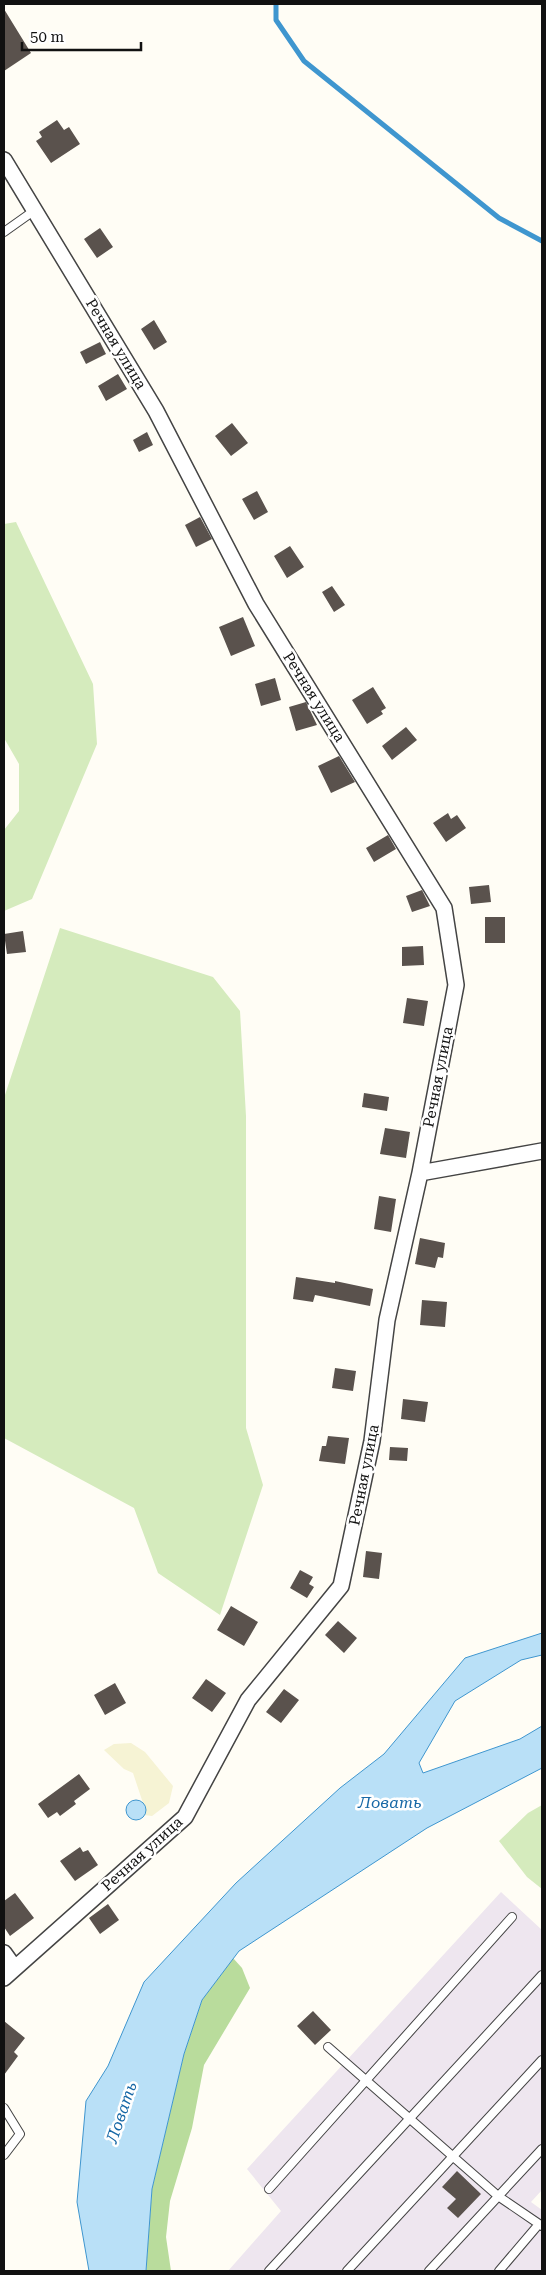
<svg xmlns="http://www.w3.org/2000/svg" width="546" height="2275" viewBox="0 0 546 2275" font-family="'Roboto Serif',serif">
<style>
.industrial{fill:#eee6ef}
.farmland{fill:#f6f3d4}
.green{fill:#d5ebbd}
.forest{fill:#b9dc9c}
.water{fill:#b9e0f7;stroke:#3f96cf}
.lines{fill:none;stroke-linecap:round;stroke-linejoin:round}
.stream{stroke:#3f96cf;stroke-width:5}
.building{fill:#5a524d}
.lane-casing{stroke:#444;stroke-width:10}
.street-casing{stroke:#444;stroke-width:18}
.lane{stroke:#fff;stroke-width:8}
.street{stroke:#fff;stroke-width:15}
.labels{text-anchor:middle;stroke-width:5;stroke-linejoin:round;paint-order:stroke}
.street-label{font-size:15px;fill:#111;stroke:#fff}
.water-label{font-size:16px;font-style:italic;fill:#1768a6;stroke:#fff}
</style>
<rect width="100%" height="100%" fill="#fffdf5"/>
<path class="industrial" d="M501 1892 542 1930V2190L531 2202 542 2210V2271H228L281 2211 247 2169Z"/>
<path class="farmland" d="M131 1743 145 1752 173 1786 169 1803 152 1816 144 1815V1806L133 1773 124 1769 104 1750 114 1744Z"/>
<path class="green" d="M16 522 93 684 97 744 32 899 4 911V830L19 811V764L4 738V524Z
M60 928 213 977 240 1011 246 1116V1428L263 1485 220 1615 158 1573 134 1508 4 1438V1098Z
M542 1805V1889L527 1877 499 1841 528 1813Z"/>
<path class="forest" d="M233 1958 242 1968 250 1988 204 2065 192 2128 170 2201 166 2237 171 2271H146L152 2189 184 2054 202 2000Z"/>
<path class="water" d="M542 1633V1655L521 1660 455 1701 419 1763 423 1773 520 1739 542 1726V1768L427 1828 239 1951 202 2000 184 2054 152 2189 146 2271H89L77 2202 86 2101 108 2066 144 1982 236 1883 340 1788 384 1754 465 1658Z
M126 1810a10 10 0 1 1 20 0a10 10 0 1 1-20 0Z"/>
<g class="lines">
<path class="stream" d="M276 4V20L304 61 499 218 542 241"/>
</g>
<path class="building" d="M4 9 31 53 4 71Z
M57 120 64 130 69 127 80 144 51 163 36 141 42 137 39 132Z
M100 228 113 247 97 258 84 239Z
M154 320 167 342 154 350 141 329Z
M100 342 106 354 86 364 80 352Z
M118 374 127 389 106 401 98 386Z
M232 423 248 443 231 456 215 436Z
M147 432 153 445 139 452 133 440Z
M257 491 268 512 254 520 242 499Z
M200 517 212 539 196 547 185 525Z
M290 546 304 567 287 578 274 556Z
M332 586 345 605 334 612 322 592Z
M243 617 255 646 231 656 219 627Z
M275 678 281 700 261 706 255 684Z
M373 687 386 708 381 711 383 714 367 724 352 700Z
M306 702 317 725 296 731 289 707Z
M406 727 417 740 392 760 382 746Z
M339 756 355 782 331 793 318 766Z
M448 813 451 819 457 815 466 828 446 842 433 823Z
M388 835 396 849 374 862 366 848Z
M489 885 491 902 471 904 469 887Z
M422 890 430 906 412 912 406 896Z
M485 917H505V943H485Z
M23 931 26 952 7 954 4 934Z
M423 946 424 965 402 966V947Z
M407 998 428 1001 424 1026 403 1023Z
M364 1093 389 1097 387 1111 362 1107Z
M385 1128 410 1132 406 1158 380 1154Z
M379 1196 396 1199 391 1232 374 1229Z
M420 1238 445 1243 443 1258 438 1257 435 1268 415 1264Z
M296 1277 335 1283V1281L373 1289 370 1306 315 1295 313 1302 293 1299Z
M422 1300 447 1302 445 1327 420 1325Z
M335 1368 356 1371 353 1391 332 1388Z
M403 1399 428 1402 425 1422 401 1419Z
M328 1436 349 1438 345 1464 319 1461 322 1446H326Z
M390 1447 408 1448 407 1461 389 1460Z
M366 1551 382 1553 379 1579 363 1577Z
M300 1570 313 1577 309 1584 314 1587 307 1598 290 1588Z
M231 1606 258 1622 244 1646 217 1630Z
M338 1621 357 1638 344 1653 325 1635Z
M206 1679 226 1693 212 1712 192 1698Z
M115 1683 126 1703 105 1715 94 1695Z
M284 1689 299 1700 281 1723 266 1712Z
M79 1774 90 1789 74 1801 76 1804 60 1816 57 1812 48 1818 38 1804Z
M80 1847 83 1852 88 1850 98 1865 75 1881 60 1861Z
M15 1893 34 1918 10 1936 4 1927V1901Z
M108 1904 119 1920 100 1934 89 1918Z
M313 2011 331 2030 315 2045 297 2026Z
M4 2021 25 2038 14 2052 18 2056 4 2075Z
M457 2171 481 2194 458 2218 447 2208 456 2199 442 2187Z"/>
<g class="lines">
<defs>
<path id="lane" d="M4 232 35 210
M328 2047 498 2196 542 2226
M4 2108 20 2134 4 2155
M269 2189 512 1917
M269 2271 542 1975
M347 2271 542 2060
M429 2271 542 2149
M499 2271 539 2224"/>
<path id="street" d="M4 160 156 411 256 604 444 908 456 985 420 1173 387 1320 372 1441 341 1586 248 1700 185 1817 4 1978
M420 1173 542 1151
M4 1953 14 1967"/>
</defs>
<use href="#lane" class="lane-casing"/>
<use href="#street" class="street-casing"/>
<use href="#lane" class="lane"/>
<use href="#street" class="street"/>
</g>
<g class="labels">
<g class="street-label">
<text transform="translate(116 344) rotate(59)" y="5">Речная улица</text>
<text transform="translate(314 697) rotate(58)" y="5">Речная улица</text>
<text transform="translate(438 1077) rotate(-79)" y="5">Речная улица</text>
<text transform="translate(364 1475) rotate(-79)" y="5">Речная улица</text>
<text transform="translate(142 1854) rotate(-42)" y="5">Речная улица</text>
</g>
<g class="water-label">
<text x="390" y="1808">Ловать</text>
<text transform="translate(121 2112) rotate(-71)" y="6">Ловать</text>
</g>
</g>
<rect width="546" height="2275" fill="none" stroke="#111111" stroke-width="10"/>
<path d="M22 42v8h119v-8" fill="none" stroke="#111111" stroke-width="2.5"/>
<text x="30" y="42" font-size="15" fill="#111111" stroke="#ffffff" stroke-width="4" paint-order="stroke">50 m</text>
</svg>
